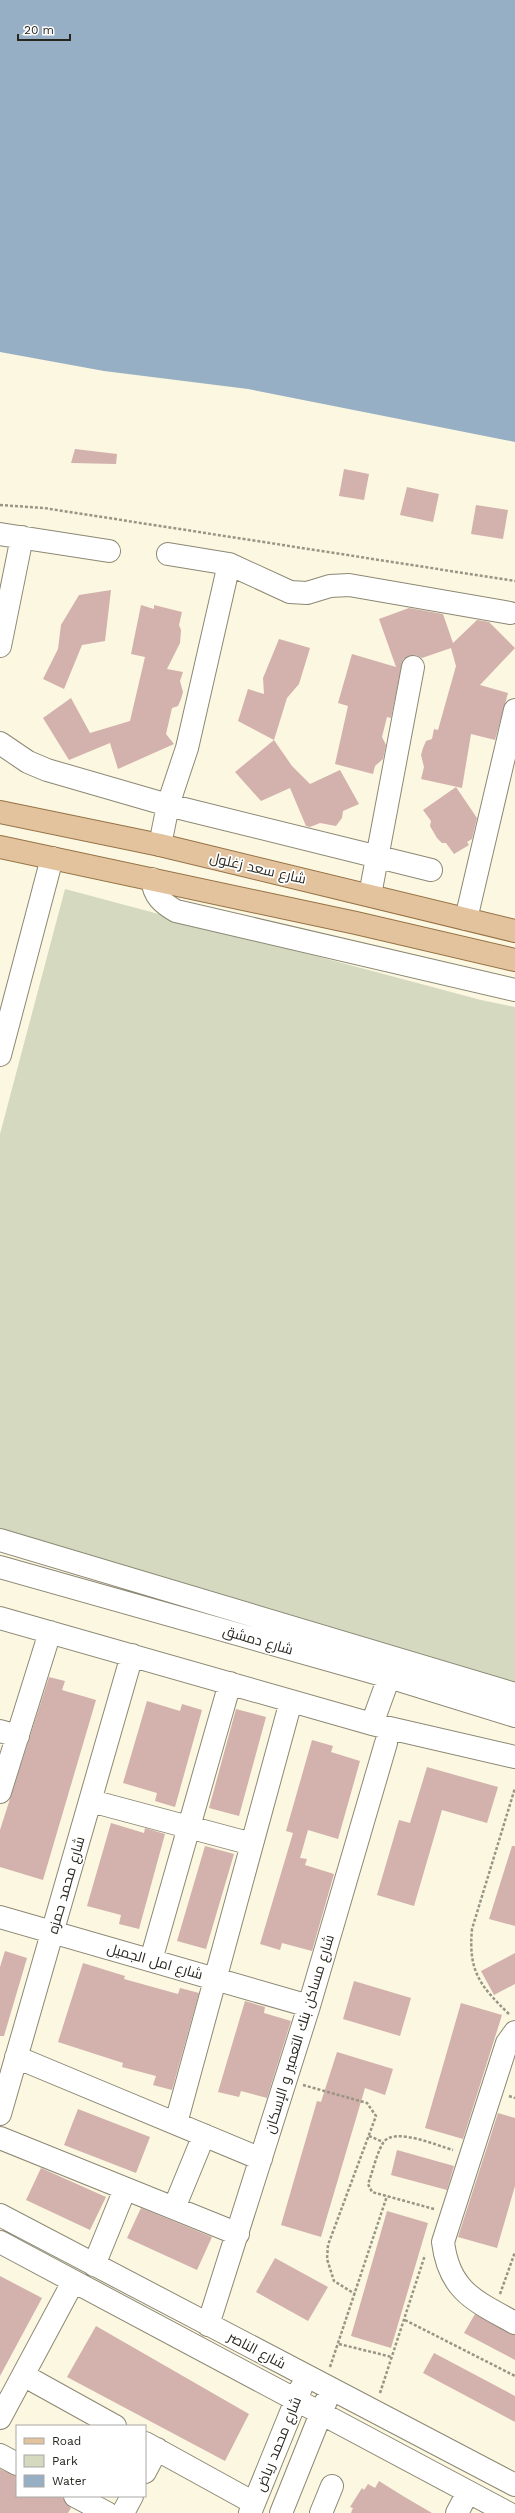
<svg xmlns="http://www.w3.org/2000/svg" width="515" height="2513" viewBox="0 0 515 2513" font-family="'Work Sans',Cairo,sans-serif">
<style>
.green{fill:#d4d9c0}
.water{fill:#97afc4}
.building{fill:#d3b1ac}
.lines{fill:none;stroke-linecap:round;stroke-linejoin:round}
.minor-casing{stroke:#8c8874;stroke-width:24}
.major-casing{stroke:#967246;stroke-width:24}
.path{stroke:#989585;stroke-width:2.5;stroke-dasharray:3 2;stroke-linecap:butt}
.minor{stroke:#fff;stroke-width:22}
.major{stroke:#e3c39d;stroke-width:22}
.labels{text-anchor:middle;stroke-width:3.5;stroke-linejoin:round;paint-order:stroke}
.street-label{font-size:14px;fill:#27251d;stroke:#fff}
</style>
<rect width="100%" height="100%" fill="#fcf7e1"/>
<path class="green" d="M65 889 481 1000 515 1007V1686L0 1529V1134Z"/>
<path class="water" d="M0 0H515V442L248 389 104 371 0 352Z"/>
<path class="building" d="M75 449 117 454 116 464 71 463Z
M344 469 369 474 364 500 339 496Z
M407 487 439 494 433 522 400 515Z
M476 505 508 510 503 539 471 534Z
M111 590 105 641 82 645 64 689 43 679 58 649 61 625 79 595Z
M141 605 154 609V605L182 612 179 625 181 630 180 643 167 669 183 672 180 681 183 692 181 699 178 706 172 708 166 734 174 744 118 769 110 743 69 760 43 718 71 698 90 733 130 721 145 657 131 654Z
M409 608 443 614 453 643 477 620 489 622 515 648 480 685 508 693 495 740 471 734 462 788 421 779 424 767 421 755 423 748 426 741 432 739 434 729 438 730 456 666 451 648 422 658 415 655 403 659 391 718 387 717 382 737 386 745 383 759 375 766 373 774 335 764 348 706 338 703 352 654 396 667 379 619Z
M279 639 310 648 299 684 287 698 274 740 238 721 248 689 264 694 263 678Z
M274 740 292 766 310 784 340 770 359 804 343 811 342 818 336 826 320 823 310 827 306 826 290 788 261 801 235 772Z
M456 787 477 818 472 839 467 842 469 845 454 854 446 843H442L437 838 430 826 431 821 423 810Z
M49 1677 65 1681 62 1690 96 1700 43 1880 0 1867V1830Z
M147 1701 180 1711 182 1704 202 1710 175 1807 155 1801 157 1793 123 1783Z
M236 1709 266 1717 239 1816 209 1808Z
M312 1740 333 1746 331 1752 360 1761 338 1839 308 1830 300 1858 307 1859 305 1865 334 1874 312 1951 282 1943 280 1950 260 1944 293 1833 286 1831Z
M427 1767 498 1787 487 1823 442 1810 414 1906 377 1895 399 1820 410 1823Z
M111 1823 144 1833 145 1828 165 1834 139 1929 119 1924 121 1915 87 1906Z
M205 1846 234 1854 206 1949 177 1941Z
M512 1846H515V1926L489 1919Z
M5 1951 27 1958 4 2036H0V1967Z
M515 1953V1984L494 1995 481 1971Z
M83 1963 125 1976 124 1979 178 1994 180 1988 199 1993 172 2090 153 2085 156 2076 122 2067 123 2063 58 2042Z
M354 1981 411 1998 400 2036 343 2019Z
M245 2001 265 2007 264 2013 291 2021 267 2098 241 2091 239 2097 218 2092Z
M461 2003 502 2015 463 2139 425 2128Z
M337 2052 393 2069 385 2095 365 2088 321 2237 281 2225 317 2101 321 2102Z
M78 2109 150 2137 136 2173 64 2145Z
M498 2113 515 2118V2186L497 2248 458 2237Z
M397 2150 454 2166 447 2190 391 2175Z
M41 2168 106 2197 90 2230 26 2200Z
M141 2208 212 2237 197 2270 127 2238Z
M387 2211 428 2223 391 2348 351 2336Z
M275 2258 328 2287 308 2321 256 2292Z
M0 2276 42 2298 0 2376Z
M475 2314 515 2335V2360L464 2333Z
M96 2326 249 2414 225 2461 67 2377Z
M434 2353 515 2396V2422L423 2373Z
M0 2469 17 2476V2496H61L71 2508 68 2513H0Z
M379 2481 403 2496 432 2513H351L353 2508 350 2507 362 2488 364 2490 368 2484 375 2488Z"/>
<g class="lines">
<defs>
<path id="minor" d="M0 534 109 551
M168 554 229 564 290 592 307 593 330 586 349 585 510 613
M0 646 22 537
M0 743 28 762 47 770 168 805 431 870
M160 845 168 805 187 748 229 564
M152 879C154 896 162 903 176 911L515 990
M370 895 413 667
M466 919 515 710
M0 1055 52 858
M0 1540 515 1694
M0 1567 389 1677 515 1716
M0 1618 372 1724 515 1757
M372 1724 389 1677
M0 1731 18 1736
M0 1792 50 1632
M91 1801 252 1844
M0 1917 309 2006
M151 1960 230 1683
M515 2032 507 2043 443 2242C449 2291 475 2301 515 2323
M16 2057 261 2159
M0 2114 132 1655
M176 2123 291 1701
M0 2138 238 2234
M174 2208 204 2135
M0 2215 515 2485
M0 2242 508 2513
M94 2265 125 2189
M208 2325 309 2006 386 1743
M23 2375 115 2426
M0 2418 73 2282
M145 2443 254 2503
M0 2455 17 2464
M145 2472 157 2449
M75 2496 107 2513
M123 2513 132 2496
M250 2513 301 2388
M281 2513 326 2401
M321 2513 332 2486
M457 2513 468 2492"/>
<path id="major" d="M0 812 160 845 515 931
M0 847 356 923 515 960"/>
</defs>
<use href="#minor" class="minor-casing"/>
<use href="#major" class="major-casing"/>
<path class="path" d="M0 505 44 508 515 581
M509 2014C480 1986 468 1971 472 1929L515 1788
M303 2085 367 2103 376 2116 328 2245 327 2259 334 2281 355 2294
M509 2096 515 2098
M369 2136 383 2142
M434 2209 372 2192 368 2184C373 2171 376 2155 383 2143 393 2126 438 2146 453 2150
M500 2294 515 2252
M405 2320 515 2376
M339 2344 392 2357
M330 2367 387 2196
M380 2393 425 2255"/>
<use href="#minor" class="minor"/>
<use href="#major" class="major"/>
</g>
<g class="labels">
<g class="street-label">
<text transform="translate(258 868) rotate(13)" y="5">شارع سعد زغلول</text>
<text transform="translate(258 1640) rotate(16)" y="5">شارع دمشق</text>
<text transform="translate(66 1885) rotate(-74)" y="5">شارع محمد حمزه</text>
<text transform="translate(155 1961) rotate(16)" y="5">شارع امل الجميل</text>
<text transform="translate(299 2034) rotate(-73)" y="5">شارع مساكن بنك التعمير و الإسكان</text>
<text transform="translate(257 2350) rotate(28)" y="5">شارع الناصر</text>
<text transform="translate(278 2444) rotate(-68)" y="5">شارع محمد رياض</text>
</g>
</g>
<rect x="16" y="2425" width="130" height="72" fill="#ffffff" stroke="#a9a8a5"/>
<rect x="24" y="2438" width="20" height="6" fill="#e3c39d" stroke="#a9a8a5"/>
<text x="52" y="2445" font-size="12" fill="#27251d">Road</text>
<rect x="24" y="2455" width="20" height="12" fill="#d4d9c0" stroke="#a9a8a5"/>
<text x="52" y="2465" font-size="12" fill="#27251d">Park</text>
<rect x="24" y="2475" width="20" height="12" fill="#97afc4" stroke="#a9a8a5"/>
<text x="52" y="2485" font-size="12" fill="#27251d">Water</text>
<path d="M18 34v6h52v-6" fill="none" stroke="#27251d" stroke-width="2"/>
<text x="24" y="34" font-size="12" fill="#27251d" stroke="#ffffff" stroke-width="3" paint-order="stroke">20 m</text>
</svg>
